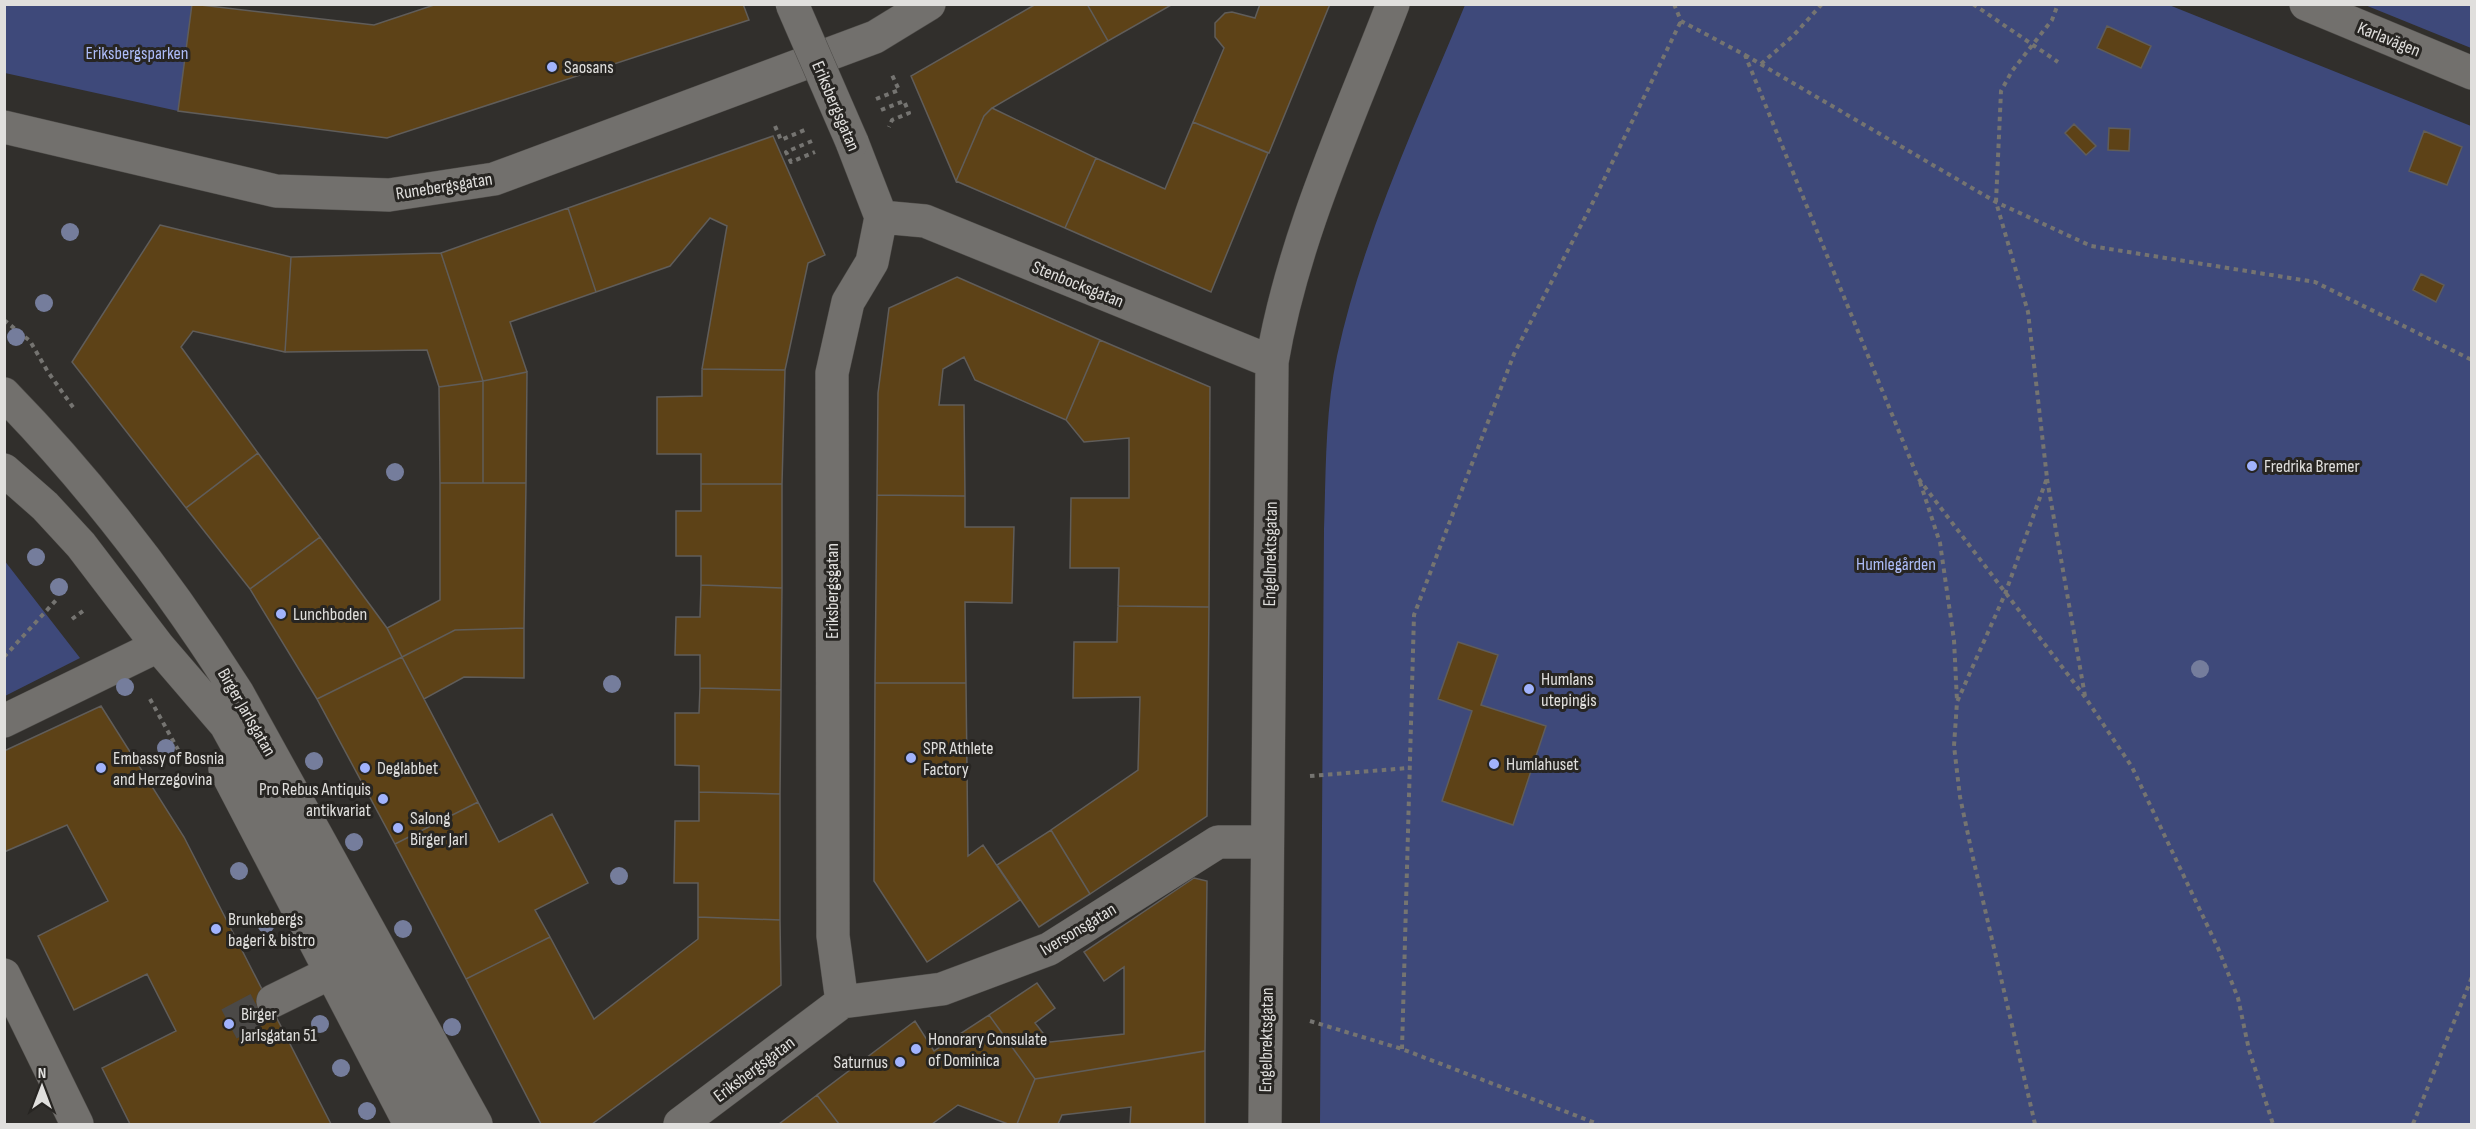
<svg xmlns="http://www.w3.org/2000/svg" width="2476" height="1129" viewBox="0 0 2476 1129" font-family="'Sofia Sans Condensed',sans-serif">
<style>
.green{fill:#3e497a}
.building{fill:#5d4217;stroke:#605d5a;stroke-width:1.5}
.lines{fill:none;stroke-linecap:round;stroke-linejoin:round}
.minor-tunnel{stroke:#4b4947;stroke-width:33;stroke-dasharray:33 16;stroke-linecap:butt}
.minor-casing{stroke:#4d4b48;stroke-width:34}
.path{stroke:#757471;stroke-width:4;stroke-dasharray:4.5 4.5;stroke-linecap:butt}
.minor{stroke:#72706d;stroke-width:33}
.minor-bridge-casing{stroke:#4d4b48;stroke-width:34;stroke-linecap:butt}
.minor-bridge{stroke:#72706d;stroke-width:33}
.tree{fill:#757d9c}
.poi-dot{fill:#a1b3fd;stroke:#272522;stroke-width:2}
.labels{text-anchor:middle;stroke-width:6;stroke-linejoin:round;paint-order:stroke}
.street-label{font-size:18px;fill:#e0dfdd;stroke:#272522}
.park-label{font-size:18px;fill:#adbcf8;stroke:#272522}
.poi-label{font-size:18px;fill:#e0dfdd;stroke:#272522;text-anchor:start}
</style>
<rect width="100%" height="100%" fill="#312f2c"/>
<path class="green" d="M5 5H192L178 111 5 73Z
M1465 5H2169L2471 126V1124H1320L1324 529C1326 472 1325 412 1337 356 1363 235 1418 119 1465 5Z
M2365 5H2471V48Z
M4 560 80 658 5 696H4Z"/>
<path class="building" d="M192 4 374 25 437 4H743L749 20 387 138 178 111Z
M1036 4H1087L1108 41 992 108 984 116 956 181 911 76Z
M1087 4H1173L1108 41Z
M1260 4H1330L1269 153 1193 122 1224 48 1215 37V23L1225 13 1232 12 1255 18Z
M2107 26 2151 46 2141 68 2097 48Z
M992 108 1096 158 1065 228 956 181 984 116Z
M1193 122 1268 153 1211 292 1065 228 1096 158 1165 189Z
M2074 124 2096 146 2086 155 2065 133Z
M2109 128 2130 129 2129 151 2108 150Z
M2424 131 2462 147 2447 185 2409 171Z
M773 136 825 255 808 263 785 370 702 369 727 226 710 218 670 266 596 292 568 208Z
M568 208 596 292 510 322 527 372 483 381 441 253Z
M160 225 291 257 285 352 193 331 181 347 258 453 186 508 72 362Z
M441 253 483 381 439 387 427 350 285 352 291 257Z
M2421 274 2444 285 2436 302 2413 290Z
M957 277 1100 340 1066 420 975 380 964 357 943 369 939 405H964L965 496 877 495 878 393 889 308Z
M1100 340 1210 387 1209 607 1118 606 1119 568H1070L1071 498H1129V438L1084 442 1066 420Z
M702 369 785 370 782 484H701V454H657V397L702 396Z
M527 372 526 483H483V381Z
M483 381V483H440L439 387Z
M258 453 320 537 250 589 186 508Z
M440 483H526L524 628 455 630 402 657 387 628 440 600Z
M701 484H782V588L701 585V556H676V511H701Z
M877 495 965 496V527H1014L1012 603 965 602 966 683H875Z
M320 537 387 628 402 657 317 699 250 589Z
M701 585 782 588 781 690 700 688V655H675L676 617H700Z
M1118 606 1209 607 1207 816 1090 894 1051 830 1138 770 1140 697 1073 698 1074 642H1117Z
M524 628V678L464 677 424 699 402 657 455 630Z
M1458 642 1498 655 1481 705 1546 726 1513 825 1442 801 1472 711 1438 699Z
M402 657 478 802 395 844 317 699Z
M875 683H966L968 856 983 845 1020 900 927 962 874 881Z
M700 688 781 690 780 794 699 792V766L675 765V713H699Z
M101 706 184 837 331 1124H130L102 1068 176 1031 147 974 74 1010 38 936 108 901 67 825 4 852V751Z
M699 792 780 794V920L698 917V883H674L675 821H699Z
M478 802 499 842 552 814 588 883 535 910 550 937 466 979 395 844Z
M1051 830 1090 894 1039 927 997 865Z
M1194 878 1207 881 1205 1051 1035 1079 989 1015 1037 983 1055 1008 1035 1023 1050 1042 1124 1034V967L1104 981 1084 952Z
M698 917 780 920 781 985 592 1124H541L466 979 550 937 594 1019 698 939Z
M989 1015 1035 1079 1017 1124H1008L958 1105 932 1124H839L817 1095 915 1021 934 1051Z
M1205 1051V1124H1130L1131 1107 1062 1115 1058 1124H1017L1035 1079Z
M817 1095 839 1124H779Z"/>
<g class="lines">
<path class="minor-tunnel" d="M229 1024 273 1001"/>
<defs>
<path id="minor" d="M2306 4 2472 73
M4 127 276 191 389 195 494 179 875 37 929 4
M881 217 925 221 1272 362
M4 394C93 485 169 585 237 692L476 1124
M4 470 45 506 81 545 158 646 226 725 445 1124
M4 721 158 646
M225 769 410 1124
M4 975 77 1124
M273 1001 330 973
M842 1002 942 989 1049 949 1218 842H1266
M680 1124 842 1002 833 936 832 373 848 302 872 262 881 217 852 142
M1265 1124 1272 362C1293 238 1348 121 1393 4"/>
</defs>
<use href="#minor" class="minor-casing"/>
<path class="path" d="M1674 4 1681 21 1745 55 1918 478 2085 697 2132 767 2218 948 2238 998 2249 1050 2273 1124
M1973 4 2058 62
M1745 55 1996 202 2091 246 2315 282 2472 360
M1761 64 1793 36 1822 4
M876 99 899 90 892 75
M881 110 904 101 909 113 892 120 889 127
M775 126 781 140 807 129
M812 141 786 152 791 162 815 152
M4 320 30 341 48 372 75 410
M2047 479 2085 696
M1920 482 1940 543 1954 640 1957 701
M72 619 83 611
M4 657 58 598
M150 699 187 766
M1310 776 1408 768
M1310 1021 1402 1049 1598 1124
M1402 1049 1414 615 1514 354 1593 202 1681 21
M2035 1124 1973 858 1960 797 1954 746 1957 702 2005 594 2047 478 2028 312 1996 202 2001 91 2012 71 2052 20 2058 4
M2413 1124 2472 977"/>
<use href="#minor" class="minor"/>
<defs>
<path id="minor-bridge" d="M792 4 852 142"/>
</defs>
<use href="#minor-bridge" class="minor-bridge-casing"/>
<use href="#minor-bridge" class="minor-bridge"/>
</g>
<g class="tree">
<circle cx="70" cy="232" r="9"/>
<circle cx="44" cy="303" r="9"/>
<circle cx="16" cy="337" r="9"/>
<circle cx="395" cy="472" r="9"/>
<circle cx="36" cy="557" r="9"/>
<circle cx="59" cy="587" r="9"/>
<circle cx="2200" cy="669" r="9"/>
<circle cx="612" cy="684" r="9"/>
<circle cx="125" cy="687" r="9"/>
<circle cx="166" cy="748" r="9"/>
<circle cx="314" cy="761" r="9"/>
<circle cx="354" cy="842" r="9"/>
<circle cx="239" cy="871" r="9"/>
<circle cx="619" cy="876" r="9"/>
<circle cx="266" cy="924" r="9"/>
<circle cx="403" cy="929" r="9"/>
<circle cx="320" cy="1024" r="9"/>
<circle cx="452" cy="1027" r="9"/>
<circle cx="341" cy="1068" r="9"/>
<circle cx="367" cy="1111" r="9"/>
</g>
<g class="poi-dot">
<circle cx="552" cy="67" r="6"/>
<circle cx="2252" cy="466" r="6"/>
<circle cx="281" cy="614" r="6"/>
<circle cx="1529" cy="689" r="6"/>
<circle cx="911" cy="758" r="6"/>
<circle cx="1494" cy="764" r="6"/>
<circle cx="101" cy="768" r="6"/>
<circle cx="365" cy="768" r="6"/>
<circle cx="383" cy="799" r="6"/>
<circle cx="398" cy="828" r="6"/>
<circle cx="216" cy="929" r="6"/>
<circle cx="229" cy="1024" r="6"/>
<circle cx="916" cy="1049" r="6"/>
<circle cx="900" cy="1062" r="6"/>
</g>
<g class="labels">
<g class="street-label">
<text transform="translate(2389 39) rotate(22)" y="6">Karlavägen</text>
<text transform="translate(836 106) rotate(67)" y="6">Eriksbergsgatan</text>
<text transform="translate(444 186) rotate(-9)" y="6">Runebergsgatan</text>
<text transform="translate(1078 284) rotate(22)" y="6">Stenbocksgatan</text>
<text transform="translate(1270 554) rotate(-89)" y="6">Engelbrektsgatan</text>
<text transform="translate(832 591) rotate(-90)" y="6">Eriksbergsgatan</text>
<text transform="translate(247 712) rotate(60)" y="6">Birger Jarlsgatan</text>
<text transform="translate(1078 929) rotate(-31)" y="6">Iversonsgatan</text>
<text transform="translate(1266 1040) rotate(-89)" y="6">Engelbrektsgatan</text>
<text transform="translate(754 1069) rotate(-37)" y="6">Eriksbergsgatan</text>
</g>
<g class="park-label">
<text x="137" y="59">Eriksbergsparken</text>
<text x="1896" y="570">Humlegården</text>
</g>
<g class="poi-label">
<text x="564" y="73">Saosans</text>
<text x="2264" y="472">Fredrika Bremer</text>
<text x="293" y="620">Lunchboden</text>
<text x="1541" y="685">Humlans<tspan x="1541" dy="21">utepingis</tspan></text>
<text x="923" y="754">SPR Athlete<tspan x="923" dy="21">Factory</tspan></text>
<text x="113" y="764">Embassy of Bosnia<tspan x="113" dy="21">and Herzegovina</tspan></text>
<text x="1506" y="770">Humlahuset</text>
<text x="377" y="774">Deglabbet</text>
<text x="371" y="795" text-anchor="end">Pro Rebus Antiquis<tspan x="371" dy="21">antikvariat</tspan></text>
<text x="410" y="824">Salong<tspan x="410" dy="21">Birger Jarl</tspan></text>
<text x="228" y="925">Brunkebergs<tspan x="228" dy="21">bageri &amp; bistro</tspan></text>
<text x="241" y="1020">Birger<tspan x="241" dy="21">Jarlsgatan 51</tspan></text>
<text x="928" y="1045">Honorary Consulate<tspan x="928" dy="21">of Dominica</tspan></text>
<text x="888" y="1068" text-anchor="end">Saturnus</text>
</g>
</g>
<rect width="2476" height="1129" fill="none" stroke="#e0dfdd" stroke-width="12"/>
<g transform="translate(42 1087)" stroke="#272522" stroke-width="4.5" paint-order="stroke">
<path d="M0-4.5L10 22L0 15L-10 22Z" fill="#e0dfdd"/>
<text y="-9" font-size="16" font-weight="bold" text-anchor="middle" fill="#e0dfdd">N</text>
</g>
</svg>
